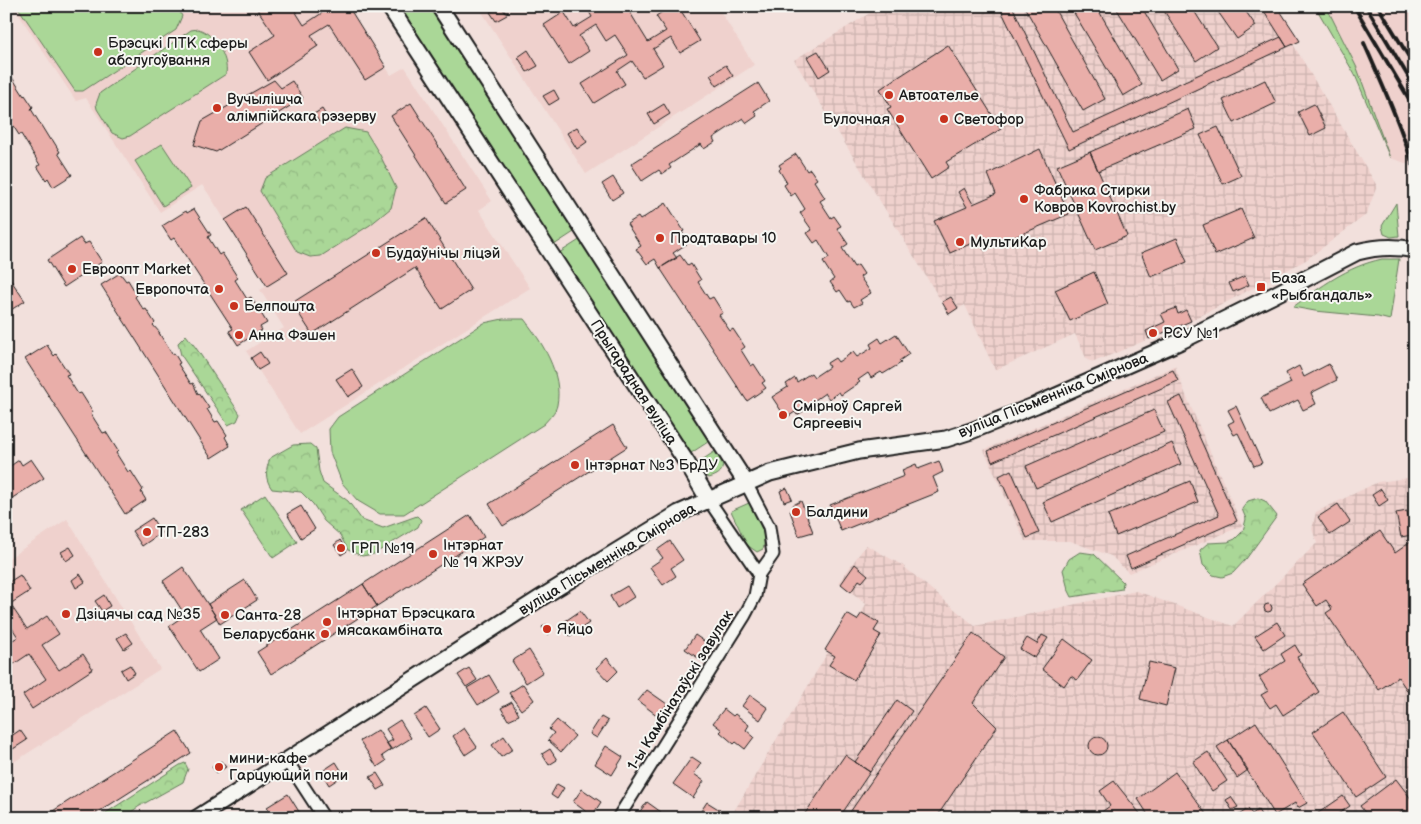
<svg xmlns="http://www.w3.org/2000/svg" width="1421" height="824" viewBox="0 0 1421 824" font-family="'Balsamiq Sans',sans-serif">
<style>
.built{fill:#efd1cd}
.industrial{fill:url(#industrial-grid)}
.green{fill:#aad797;stroke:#637a5a}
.forest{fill:url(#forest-crowns);stroke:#637a5a}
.park{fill:url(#park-tufts);stroke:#637a5a}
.building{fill:#e9aea9;stroke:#1c1c1c}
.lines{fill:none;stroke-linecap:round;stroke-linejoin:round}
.street-casing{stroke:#1c1c1c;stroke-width:15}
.secondary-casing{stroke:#1c1c1c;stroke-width:19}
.street{stroke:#f6f6f2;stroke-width:11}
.secondary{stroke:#f6f6f2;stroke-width:15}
.rail{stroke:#1c1c1c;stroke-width:4}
.poi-dot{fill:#c8321e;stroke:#f6f6f2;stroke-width:2}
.labels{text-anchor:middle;stroke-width:4;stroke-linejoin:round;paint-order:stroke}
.poi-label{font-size:15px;fill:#1c1c1c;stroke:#f6f6f2;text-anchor:start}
.street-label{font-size:15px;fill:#1c1c1c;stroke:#f6f6f2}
</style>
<defs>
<pattern id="industrial-grid" width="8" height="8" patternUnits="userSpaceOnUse" patternTransform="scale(1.25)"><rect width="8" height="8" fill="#efd1cd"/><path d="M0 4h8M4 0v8" fill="none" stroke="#ccb3af"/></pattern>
<pattern id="forest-crowns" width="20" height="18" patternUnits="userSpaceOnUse" patternTransform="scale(1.25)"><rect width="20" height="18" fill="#aad797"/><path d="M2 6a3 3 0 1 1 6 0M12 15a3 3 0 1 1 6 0" fill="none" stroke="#92b882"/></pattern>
<pattern id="park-tufts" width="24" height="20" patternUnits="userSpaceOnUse" patternTransform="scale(1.25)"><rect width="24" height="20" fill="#aad797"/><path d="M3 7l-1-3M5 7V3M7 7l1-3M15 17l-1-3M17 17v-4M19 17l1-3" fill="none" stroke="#92b882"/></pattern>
</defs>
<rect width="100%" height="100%" fill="#f2e0dc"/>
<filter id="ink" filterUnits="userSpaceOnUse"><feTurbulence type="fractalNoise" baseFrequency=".02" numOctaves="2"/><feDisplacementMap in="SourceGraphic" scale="10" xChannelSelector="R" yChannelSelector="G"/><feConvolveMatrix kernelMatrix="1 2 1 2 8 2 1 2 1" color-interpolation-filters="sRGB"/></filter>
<g filter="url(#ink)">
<path class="built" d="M13 6H348L391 75 405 67 492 201 479 210 530 288 300 434 246 351 284 328 260 290 267 286 208 193 202 185 160 212 86 98 76 101Z
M478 6H717L754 65 586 174Z
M1314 6H1415V166L1390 158 1355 74Z
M67 519 160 669 6 767V560Z"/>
<path class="industrial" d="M881 6H1277L1300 41 1293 44 1377 186 1366 215 1306 260 1191 321 1149 339 1094 362 1087 360 1075 334 995 370 965 305 949 314 794 60Z
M1175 366 1185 393 1242 526 1129 573 1111 556 1070 541H1025L984 450Z
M1415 477V818H730L828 652 825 650 847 614 858 620 866 604 839 582 866 545 902 565 975 626 1136 591 1233 626 1317 543 1312 529 1316 512 1378 482Z"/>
<path class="green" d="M17 6H176L182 16 176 30 83 91H75Z
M399 6H429L574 232 554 245Z
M1315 6H1326L1357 68 1390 158 1355 75Z
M198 29C214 33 229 58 226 74L130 136 123 138 112 133 97 109 96 104 100 93 191 30Z
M162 144 191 188 163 206 135 161Z
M1396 203 1399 236 1391 237 1384 234 1382 226Z
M581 239 711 440 688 455 559 253Z
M1382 259H1399L1390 320 1378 317 1315 311 1293 307C1322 286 1346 267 1382 259Z
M503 319H524C542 342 563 374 557 405 556 412 548 419 544 424L404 514H380L358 501 342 483 330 452 329 429 338 417 484 323Z
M717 450C724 464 727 473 709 478L699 471 696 464Z
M749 503C756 516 768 534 763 549L757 552 747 545 731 511Z"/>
<path class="forest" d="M345 128 366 132 380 155 396 188 391 208 370 225 321 256 310 257 297 252 260 191 265 178Z
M186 335 196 348 240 414 237 421 228 425 181 355 178 343Z
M310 444 316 449 319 471 323 483 348 501 362 520 383 528 417 516 421 520 418 527 374 554 362 556 348 550 340 535 324 521 313 504 301 492 272 489C264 478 266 470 270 458L293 445Z
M1258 498 1265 501 1277 516 1246 559 1233 573 1222 577 1213 575 1203 565 1200 550 1208 543 1228 542 1235 539 1243 531 1246 519 1242 509 1248 501Z
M1080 552 1094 554 1123 582 1122 589 1072 597 1068 589 1063 570 1069 559Z
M185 763 188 769 183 782 138 807 123 818H98L180 765Z"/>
<path class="park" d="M265 494 297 542 273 558 241 510Z"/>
<path class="building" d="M255 6H292L304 25 322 13 318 6H348L386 67 365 80 329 24 311 35 318 46 267 80 249 52 275 35Z
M500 6H501L507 15 496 21 490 12Z
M586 6H626L648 42 666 31 656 16 671 6H678L700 41 680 53 671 38 653 49 663 65 643 77 632 61 617 71 625 84 594 103 582 84 628 55 615 35 606 41 596 25 579 36 589 51 569 64 544 25 564 12 574 28 592 17Z
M999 6H1012L1073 132 1281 37 1287 47 1069 149Z
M1029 6H1053L1105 99 1083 111 1025 8Z
M1070 6H1096L1142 85 1123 96Z
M1115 6H1141L1178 69 1160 80Z
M1161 6H1191L1217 47 1196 61Z
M1214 6H1242L1256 26 1237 39Z
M1261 6H1277L1300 41 1287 47Z
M948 45 1001 129 946 162 949 167 931 179 887 109 891 107 880 89Z
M528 50 538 66 527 72 518 57Z
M818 51 830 70 819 77 807 57Z
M726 65 733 76 717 86 710 75Z
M6 68 24 96 25 95 33 107 31 109 50 140 52 139 60 152 58 153 72 175 53 187 48 178 46 180 37 166 40 165 21 134 19 135 10 121 13 120 6 109Z
M274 80 281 88 292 81 303 98 216 152 194 145 202 121Z
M1265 80 1276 103 1234 123 1223 100Z
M758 83 769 101 754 111 757 116 747 123 743 118 713 138 715 142 704 149 701 144 669 165 671 168 662 174 659 170 642 181 631 164Z
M554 90 559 99 549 105 543 96Z
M411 103 466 190 446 203 391 116Z
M664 104 670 114 654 124 648 114Z
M1314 104 1326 128 1310 136 1298 112Z
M322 109 327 117 319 122 314 114Z
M1188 109 1196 129 1098 171 1090 152Z
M577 127 587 142 577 149 567 133Z
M1218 127 1241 176 1223 184 1200 135Z
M1040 149 1069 214 984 250 979 240 950 253 934 221 967 207 958 192 964 188 973 204 996 194 988 174Z
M1090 152 1127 236 1095 250 1057 166Z
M796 154 807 171 810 169 817 179 814 181 825 198 820 201 831 218 834 216 841 226 837 228 848 244 842 248 854 267 858 265 864 274 860 277 871 293 860 300 862 303 854 307 850 301 848 302 840 290 837 292 830 282 834 279 823 262 829 258 818 240 814 243 807 233 812 230 800 213 805 209 795 193 791 196 784 185 787 183 779 170 781 168 779 165Z
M613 177 623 193 612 200 602 184Z
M666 203 684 231 682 232 688 243 673 253 677 258 660 268 655 259 647 264 636 249 641 246 627 224 638 217 640 220Z
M246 207 288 273 267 286 225 220Z
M194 209 211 235 208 237 219 255 222 253 238 278 235 280 247 299 251 297 267 323 260 327 262 330 238 345 229 331 233 329 174 238 171 240 162 226 186 211 187 213Z
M1241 209 1254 238 1215 255 1203 225Z
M426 218 471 290 442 309 415 268 312 334 292 303Z
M80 238 84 244 89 242 102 262 64 287 47 260Z
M1177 238 1187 262 1151 277 1141 253Z
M680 255 688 266 691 264 701 280 698 282 709 299 713 297 723 313 719 315 730 331 733 329 745 347 741 350 751 366 754 364 765 381 762 383 766 388 747 401 660 268Z
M1094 272 1108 304 1070 321 1055 290Z
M6 273 25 301 6 313Z
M120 273 126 281 128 280 137 295 135 297 144 310 146 309 155 323 153 325 160 333H159L172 354 174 353 180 363 178 364 191 384 193 383 198 394 199 393 209 408 207 409 215 422 218 421 227 435 225 437 230 446 211 458 101 285Z
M1245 276 1249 285 1233 292 1229 283Z
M951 297 958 308 949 314 942 302Z
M1176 308 1178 314 1186 310 1191 321 1149 339 1146 331 1165 322 1161 314Z
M896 334 909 354 899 361 901 363 883 374 881 372 871 378 868 373 858 380 860 382 841 395 839 392 829 399 825 393 815 400 817 403 797 415 795 412 786 418 772 397 788 387 786 384 795 378 797 382 811 373 814 377 829 367 827 363 835 358 838 362 853 352 857 357 872 348 870 344 879 338 882 343Z
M47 345 54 356 56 354 69 374 66 375 78 394 81 393 93 412 91 414 103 433 106 432 118 451 116 453 128 472 131 471 143 490 141 492 146 500 125 514 25 359Z
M260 352 268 364 258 370 251 358Z
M1329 364 1337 380 1311 393 1316 404 1303 410 1298 400 1269 414 1261 398 1291 383 1286 373 1299 366 1304 377Z
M352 369 363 387 348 397 336 379Z
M1173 370 1178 381 992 462 988 451Z
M1181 396 1237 521 1131 568 1126 556 1219 515 1168 402Z
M1236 406 1262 463 1254 466 1238 433 1234 435 1228 424 1234 421 1228 410Z
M1154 410 1164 432 1036 488 1026 466Z
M613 425 627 447 503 526 489 504Z
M1172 443 1181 464 1052 522 1043 502Z
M31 459 44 478 6 502V469L19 460 22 465Z
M939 461 943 472 933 477 939 492 841 531 830 505 904 476 902 470 916 464 918 469Z
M1011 470 1039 533 1027 538 999 476Z
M1190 481 1198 502 1116 536 1108 515Z
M787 488 792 499 784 502 780 491Z
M1381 489 1388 500 1379 506 1372 495Z
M801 501 813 532 799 536 790 511 794 510 793 505Z
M1338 504 1350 522 1330 535 1318 517Z
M301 506 315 529 301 538 287 514Z
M1407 511 1412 535 1401 537 1396 513Z
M470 515 484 537 377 606 363 584Z
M152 518 161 533 142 546 132 531Z
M1380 531 1395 553 1415 539V702L1398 677 1379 690 1326 613 1332 609 1326 600 1317 606 1302 584Z
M340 540 347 551 341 555 334 545Z
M670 541 683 560 671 568 676 576 663 585 650 567 663 558 657 550Z
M70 547 75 555 66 561 61 552Z
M855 564 868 575 862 582 859 580 851 592 841 584Z
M183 567 217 618 200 629 219 659 199 672 169 626 185 615 163 581Z
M80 574 85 582 76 588 72 580Z
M20 575 30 591 10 604 27 629 47 616 59 634 42 645 59 670 83 654 93 669 32 709 23 695 46 679 29 654 11 666 6 658V644L18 637 6 619V584Z
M245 580 257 600 220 624 208 604Z
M363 584 377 606 271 674 257 652Z
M627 586 634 597 617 608 610 596Z
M104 595 110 606 102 611 95 601Z
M1264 608a4 4 0 1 1 8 0a4 4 0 1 1-8 0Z
M580 611 589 623 570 636 561 624Z
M862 613 879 623 874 631 881 635 854 680 829 665 835 656 825 650 847 614 857 620Z
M1277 622 1285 635 1264 649 1255 636Z
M547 624 552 631 547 635 542 627Z
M126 633 133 643 124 649 117 638Z
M973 633 1004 657 973 703 997 727 936 818H846Z
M695 635 714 648 704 662 685 649Z
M1042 635 1048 638 1035 658 1020 649 1027 638 1037 644Z
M1064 639 1092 660 1077 680 1071 676 1064 686 1042 669Z
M1295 645 1301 655 1297 657 1319 692 1283 715 1276 704 1270 708 1261 695 1268 691 1259 677 1285 661 1281 654Z
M529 650 543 672 526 683 512 661Z
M607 658 618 671 608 681 596 668Z
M1149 662 1175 668 1166 706 1140 699Z
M130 665 135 673 126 679 121 670Z
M469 668 477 680 466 687 458 675Z
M489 675 499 692 478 705 467 688Z
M523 684 534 700 521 710 509 693Z
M647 690 667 704 658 716 638 701Z
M750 695 768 708 760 720 742 706Z
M897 700 912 711 870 772 855 762Z
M512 702 519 715 508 720 501 708Z
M426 708 440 729 428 737 414 716Z
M724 709 733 716 735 714 749 725 746 730 754 737 745 749 736 742 734 744 720 732 722 730 713 723Z
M1343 712 1386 777 1356 797 1313 732Z
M601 717 608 721 597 738 590 734Z
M400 720 411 738 392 750 387 743 393 740 386 729Z
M557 720 575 736 561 752 548 740 554 733 549 729Z
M1256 722 1307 803 1298 808 1295 803 1275 815 1228 740Z
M464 728 477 747 465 755 453 736Z
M20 730 27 740 13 749 7 739Z
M378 730 391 750 382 756 386 761 377 767 360 741Z
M177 731 191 753 89 818H42Z
M504 736 513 749 501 757 492 745Z
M1089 746a9 9 0 1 1 18 0a9 9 0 1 1-18 0Z
M1228 740 1248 770 1237 778 1217 747Z
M606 746 623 757 612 775 595 764Z
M550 749 557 760 549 765 542 754Z
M1208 752 1227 781 1212 791 1193 762Z
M845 755 870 772 839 818H802Z
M692 757 701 763 694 774 704 781 693 798 673 784Z
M221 761 226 767 217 773 212 767Z
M336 762 344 775 329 785 321 772Z
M1175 772 1209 818H1093L1110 806 1100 791 1114 781 1142 816 1147 813 1138 799Z
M377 773 385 786 378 790 370 777Z
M1396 779 1415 804V809L1407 814 1404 810 1393 818H1369L1360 806Z
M557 784 564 788 557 799 551 795Z
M582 789 601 802 592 816 573 802Z
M288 794 303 818H274L267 807Z
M1343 796 1350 806 1332 818H1311Z
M1231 797 1238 807 1232 810 1226 800Z
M647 802 661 812 657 818H643L638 814Z
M707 802 720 810 715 818H711L701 811Z
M1067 809 1072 818H1057Z
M1248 809 1252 814 1258 810 1263 818H1238L1237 816Z"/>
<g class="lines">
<defs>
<path id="street" d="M708 499 759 574
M287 761 324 818
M618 818 745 615 755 596 759 574 773 554 769 527 746 483"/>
<path id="secondary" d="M389 6 687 463 708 499
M439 6 746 483
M197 818 542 597 679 513 770 473 859 451 946 439 971 431 1036 405 1179 342 1272 296 1357 252C1375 247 1396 246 1415 250"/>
</defs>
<use href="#street" class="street-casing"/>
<use href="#secondary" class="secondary-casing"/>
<use href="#street" class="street"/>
<use href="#secondary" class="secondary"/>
<path class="rail" d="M1354 6 1415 109
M1366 6 1415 88
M1378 6 1415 67
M1364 43C1383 86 1402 128 1415 172"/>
</g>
</g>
<g class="poi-dot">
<circle cx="98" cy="52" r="5"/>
<circle cx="889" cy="95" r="5"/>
<circle cx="217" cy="108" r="5"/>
<circle cx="900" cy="119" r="5"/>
<circle cx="944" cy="119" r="5"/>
<circle cx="1024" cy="199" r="5"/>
<circle cx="660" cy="238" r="5"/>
<circle cx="960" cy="242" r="5"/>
<circle cx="376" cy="253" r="5"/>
<circle cx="72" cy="269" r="5"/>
<rect x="1256" y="282" width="10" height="10" rx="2.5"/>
<circle cx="219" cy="289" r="5"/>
<circle cx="234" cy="306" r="5"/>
<circle cx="1153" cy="333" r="5"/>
<circle cx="239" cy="335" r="5"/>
<circle cx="783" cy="415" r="5"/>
<circle cx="575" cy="465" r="5"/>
<circle cx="796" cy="512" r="5"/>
<circle cx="147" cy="532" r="5"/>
<circle cx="341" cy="548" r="5"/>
<circle cx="433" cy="554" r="5"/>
<circle cx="66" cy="614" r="5"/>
<circle cx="225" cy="615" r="5"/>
<circle cx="327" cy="622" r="5"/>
<circle cx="547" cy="629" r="5"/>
<circle cx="325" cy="634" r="5"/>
<circle cx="219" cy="767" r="5"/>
</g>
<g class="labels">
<g class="poi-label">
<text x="108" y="48">Брэсцкі ПТК сферы<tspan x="108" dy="17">абслугоўвання</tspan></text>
<text x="899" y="100">Автоателье</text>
<text x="227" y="104">Вучылішча<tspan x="227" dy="17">алімпійскага рэзерву</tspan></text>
<text x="890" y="124" text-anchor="end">Булочная</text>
<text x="954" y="124">Светофор</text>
<text x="1034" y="195">Фабрика Стирки<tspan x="1034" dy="17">Ковров Kovrochist.by</tspan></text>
<text x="670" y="243">Продтавары 10</text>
<text x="970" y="247">МультиКар</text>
<text x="386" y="258">Будаўнічы ліцэй</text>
<text x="82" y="274">Евроопт Market</text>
<text x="1271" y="283">База<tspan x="1271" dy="17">«Рыбгандаль»</tspan></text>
<text x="209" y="294" text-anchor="end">Европочта</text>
<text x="244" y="311">Белпошта</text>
<text x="1163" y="338">РСУ №1</text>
<text x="249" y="340">Анна Фэшен</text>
<text x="793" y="411">Смірноў Сяргей<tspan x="793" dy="17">Сяргеевіч</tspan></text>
<text x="585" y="470">Інтэрнат №3 БрДУ</text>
<text x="806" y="517">Балдини</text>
<text x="157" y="537">ТП-283</text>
<text x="443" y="550">Інтэрнат<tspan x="443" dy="17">№ 19 ЖРЭУ</tspan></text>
<text x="351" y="553">ГРП №19</text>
<text x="337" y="618">Інтэрнат Брэсцкага<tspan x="337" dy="17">мясакамбіната</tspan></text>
<text x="76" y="619">Дзіцячы сад №35</text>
<text x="235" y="620">Санта-28</text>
<text x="557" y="634">Яйцо</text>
<text x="315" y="639" text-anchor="end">Беларусбанк</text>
<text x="229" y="763">мини-кафе<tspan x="229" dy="17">Гарцующий пони</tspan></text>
</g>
<g class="street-label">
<text transform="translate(634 382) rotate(57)" y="5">Прыгарадная вуліца</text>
<text transform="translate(1053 395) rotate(-22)" y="5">вуліца Пісьменніка Смірнова</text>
<text transform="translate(607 559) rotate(-31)" y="5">вуліца Пісьменніка Смірнова</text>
<text transform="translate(680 690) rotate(-58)" y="5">1-ы Камбінатаўскі завулак</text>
</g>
</g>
<rect width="1421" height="824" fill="none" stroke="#f6f6f2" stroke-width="25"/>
<rect x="12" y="12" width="1396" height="799" fill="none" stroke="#1c1c1c" stroke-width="2" filter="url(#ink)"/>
</svg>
